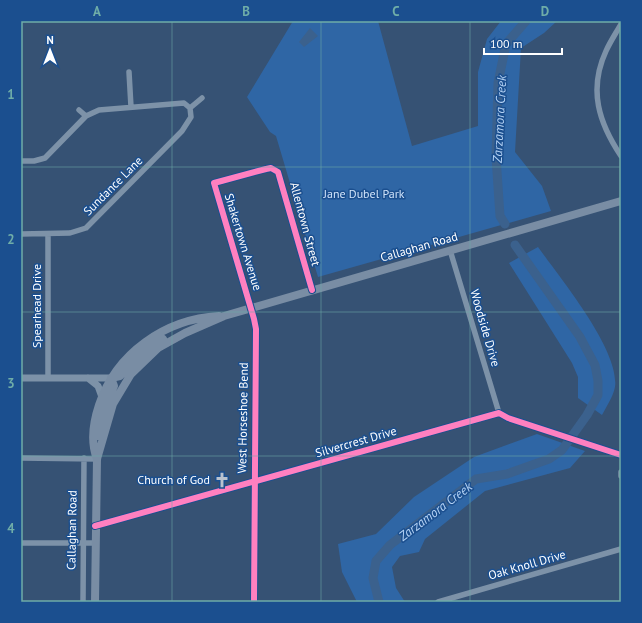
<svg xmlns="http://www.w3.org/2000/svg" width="642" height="623" viewBox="0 0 642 623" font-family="'PT Sans',sans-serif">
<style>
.green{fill:#2f66a5}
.water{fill:#3b618d}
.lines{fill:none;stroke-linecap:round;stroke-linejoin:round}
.river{stroke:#3b618d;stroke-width:9}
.minor{stroke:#7d92a8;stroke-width:5.5}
.tertiary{stroke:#7d92a8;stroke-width:7}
.secondary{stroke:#798da4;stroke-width:8}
.cycleway-casing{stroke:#1b4f8f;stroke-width:8}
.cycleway{stroke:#ff80c0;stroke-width:6}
.grid{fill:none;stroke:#6fada8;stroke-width:1;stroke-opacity:0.55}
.labels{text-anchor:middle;stroke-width:3;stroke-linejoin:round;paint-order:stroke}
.street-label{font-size:12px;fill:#fff;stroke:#1b4f8f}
.park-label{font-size:12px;fill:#cfe3fa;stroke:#1b4f8f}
.poi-label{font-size:12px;fill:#fff;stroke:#1b4f8f;text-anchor:end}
.water-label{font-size:13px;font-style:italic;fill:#b5d3f5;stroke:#1b4f8f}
.neatline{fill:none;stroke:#6fada8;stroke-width:1.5}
.grid-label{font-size:13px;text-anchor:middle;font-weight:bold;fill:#6fada8}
</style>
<rect width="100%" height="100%" fill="#365274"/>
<path class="green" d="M293 21H378L412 146 478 126V72L487 39 501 21H557L544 33 521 48 515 152 542 186 551 211 318 277 276 136 270 132 247 97Z
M538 247C560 278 620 350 615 387 613 397 606 407 602 415L578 398V377L572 363 509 263Z
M537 434 585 451 570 468 485 491 425 539 419 552 400 556 392 567 396 588 405 602H357L342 572 338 544 376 534 414 497 474 457Z"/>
<path class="water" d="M310 28 318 36 304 47 299 42Z"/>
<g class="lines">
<path class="river" d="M505 224 500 216 496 157 498 83 506 44 526 21
M379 602 373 578 376 561 390 545 476 479 507 474 549 459 562 450 587 415 598 395V381L595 365 580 337 515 245"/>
<path class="minor" d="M621 24C616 33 610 42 606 51 588 90 599 123 621 156
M129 72 131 107
M190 108 202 98
M79 110 86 116
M21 161H34L45 158 86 116 99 110 184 103 190 108
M21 234 70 233 86 228 182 131 191 117 190 108
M48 234V378
M450 250 499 413
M21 458 97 459
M621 472V476
M95 526 499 413 508 418 621 455
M21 543H96
M83 602 84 458
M254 602 256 329 254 319 214 183 266 169 271 168 278 172 312 290
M438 602 621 549"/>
<path class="tertiary" d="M21 378H111
M88 378 98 386 102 397"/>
<path class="secondary" d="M98 436 105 407 114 386 111 378 120 376 142 353 163 339
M97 459C90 441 93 423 99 405 116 353 165 319 219 316
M95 602 97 459 113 404 131 374 158 348 185 333 224 316 621 201"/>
<defs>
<path id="cycleway" d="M95 526 499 413 508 418 621 455
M254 602 256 329 254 319 214 183 266 169 271 168 278 172 312 290"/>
</defs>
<use href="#cycleway" class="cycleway-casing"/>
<use href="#cycleway" class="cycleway"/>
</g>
<path class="grid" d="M172 21V602M321 21V602M470 21V602M21 167H621M21 312H621M21 456H621"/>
<defs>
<symbol id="church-bare" viewBox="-9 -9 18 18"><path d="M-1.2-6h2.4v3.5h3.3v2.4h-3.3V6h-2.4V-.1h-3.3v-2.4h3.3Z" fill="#b9c2ce" stroke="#1b4f8f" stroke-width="2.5" paint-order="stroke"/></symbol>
</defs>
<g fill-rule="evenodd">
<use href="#church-bare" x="211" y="469" width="22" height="22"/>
</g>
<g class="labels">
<g class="street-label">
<text transform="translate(113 186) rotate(-45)" y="4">Sundance Lane</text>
<text transform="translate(305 224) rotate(75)" y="4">Allentown Street</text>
<text transform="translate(243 242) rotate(73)" y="4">Shakertown Avenue</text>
<text transform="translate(419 247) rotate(-16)" y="4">Callaghan Road</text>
<text transform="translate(37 306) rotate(-90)" y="4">Spearhead Drive</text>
<text transform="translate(485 328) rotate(74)" y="4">Woodside Drive</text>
<text transform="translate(243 418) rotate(-89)" y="4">West Horseshoe Bend</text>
<text transform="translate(356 442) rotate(-16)" y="4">Silvercrest Drive</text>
<text transform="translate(72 530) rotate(-89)" y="4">Callaghan Road</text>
<text transform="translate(527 565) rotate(-16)" y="4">Oak Knoll Drive</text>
</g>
<g class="park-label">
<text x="364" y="198">Jane Dubel Park</text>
</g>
<g class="poi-label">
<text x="210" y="484">Church of God</text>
</g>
<g class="water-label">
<text transform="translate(499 119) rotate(-87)" y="5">Zarzamora Creek</text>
<text transform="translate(435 511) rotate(-37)" y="5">Zarzamora Creek</text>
</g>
</g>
<rect width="642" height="623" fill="none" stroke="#1b4f8f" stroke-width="44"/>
<g transform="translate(50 50)" stroke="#1b4f8f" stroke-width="3" paint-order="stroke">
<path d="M0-3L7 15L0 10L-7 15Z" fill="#ffffff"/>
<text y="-6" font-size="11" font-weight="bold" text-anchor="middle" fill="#ffffff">N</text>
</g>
<path d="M484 48v6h78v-6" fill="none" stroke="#ffffff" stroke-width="2"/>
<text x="490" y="48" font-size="12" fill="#ffffff" stroke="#1b4f8f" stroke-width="3" paint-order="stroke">100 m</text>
<rect x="22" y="22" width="598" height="579" class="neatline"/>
<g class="grid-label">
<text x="97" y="16">A</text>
<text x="246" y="16">B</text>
<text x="396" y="16">C</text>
<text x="545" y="16">D</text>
<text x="11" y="99">1</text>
<text x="11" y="244">2</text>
<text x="11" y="388">3</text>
<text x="11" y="533">4</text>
</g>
</svg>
